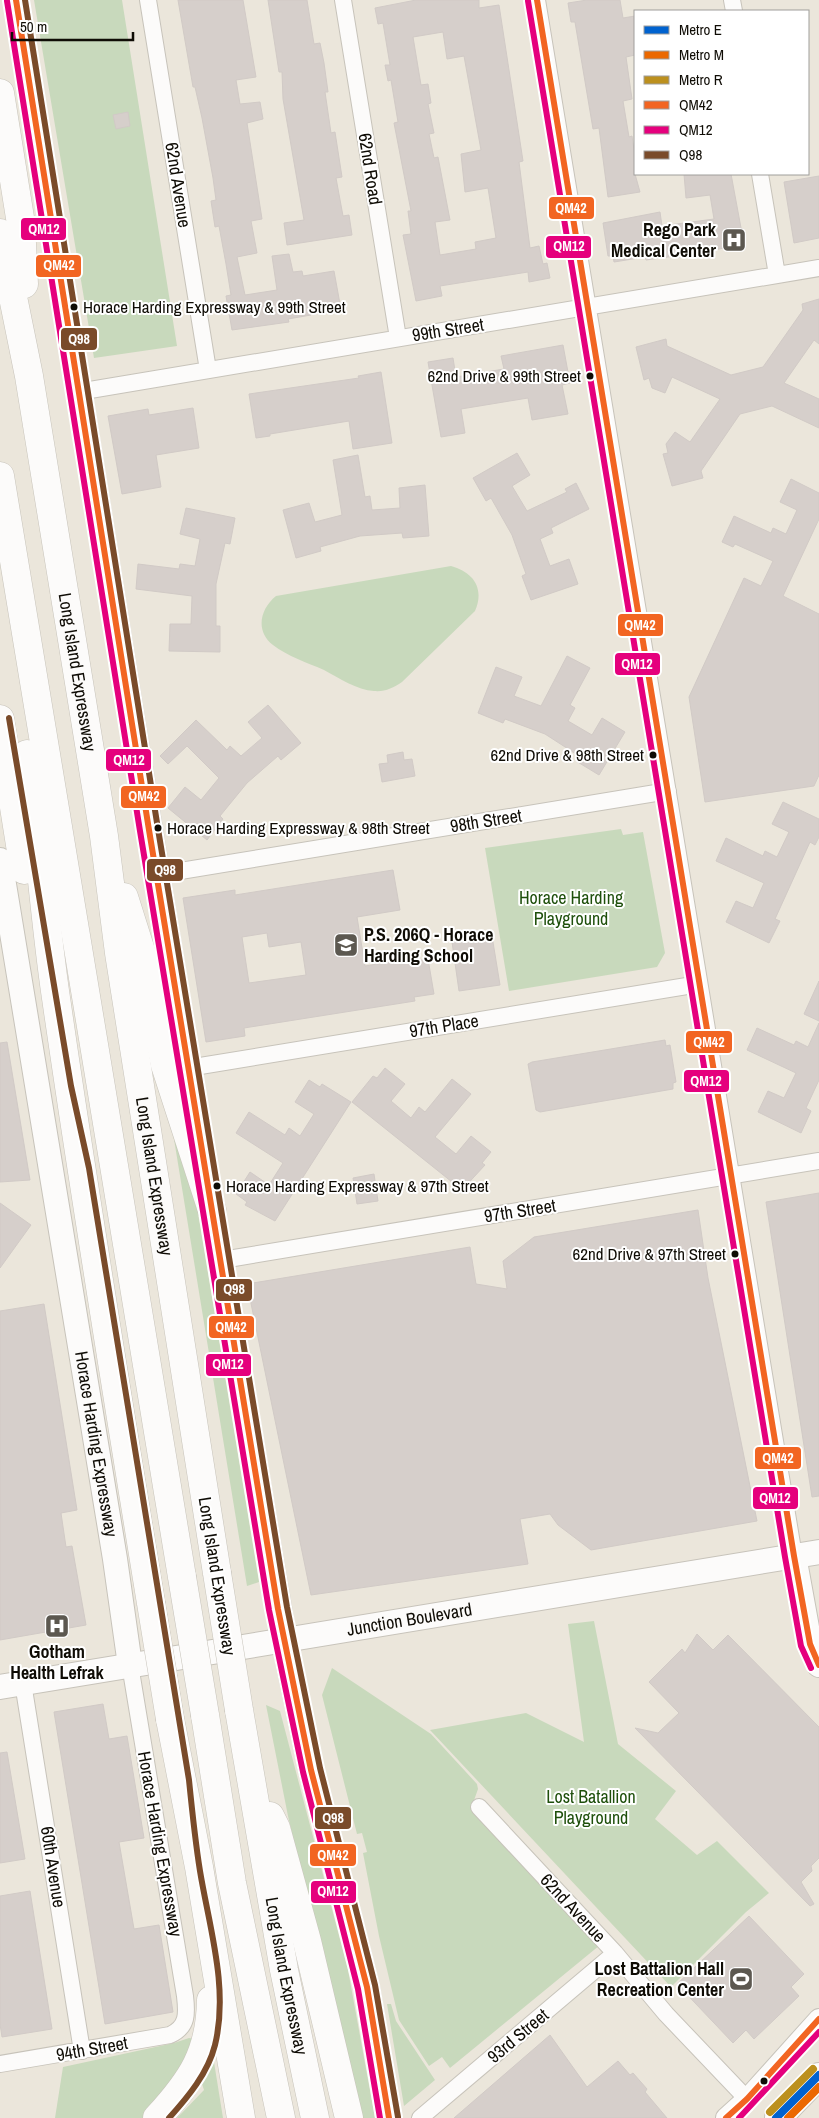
<svg xmlns="http://www.w3.org/2000/svg" width="819" height="2118" viewBox="0 0 819 2118" font-family="'Archivo Narrow',sans-serif">
<style>
.green{fill:#c8d9bc}
.building{fill:#d6cfcb;stroke:#d1cac6;fill-rule:evenodd}
.lines{fill:none;stroke-linecap:round;stroke-linejoin:round}
.minor-casing{stroke:#c7c3ba;stroke-width:18}
.tertiary-casing{stroke:#c7c3ba;stroke-width:22}
.secondary-casing{stroke:#c7c3ba;stroke-width:26}
.primary-casing{stroke:#c7c3ba;stroke-width:28}
.motorway-casing{stroke:#c7c3ba;stroke-width:29}
.minor{stroke:#fcfbfa;stroke-width:16}
.tertiary{stroke:#fcfbfa;stroke-width:20}
.secondary{stroke:#fcfbfa;stroke-width:24}
.primary{stroke:#fcfbfa;stroke-width:26}
.motorway{stroke:#fcfbfa;stroke-width:28}
.motorway-bridge-casing{stroke:#c7c3ba;stroke-width:29;stroke-linecap:butt}
.motorway-bridge{stroke:#fcfbfa;stroke-width:28}
.bus-1-casing{stroke:#fff;stroke-width:10}
.bus-2-casing{stroke:#fff;stroke-width:10}
.bus-3-casing{stroke:#fff;stroke-width:10}
.bus-1{stroke:#f26522;stroke-width:6}
.bus-2{stroke:#e5007d;stroke-width:6}
.bus-3{stroke:#7a4b2a;stroke-width:6}
.metro-1-casing{stroke:#fff;stroke-width:11}
.metro-2-casing{stroke:#fff;stroke-width:11}
.metro-3-casing{stroke:#fff;stroke-width:11}
.metro-1{stroke:#0062cf;stroke-width:8}
.metro-2{stroke:#eb6800;stroke-width:8}
.metro-3{stroke:#bc901e;stroke-width:8}
.bus-dot{fill:#0f0c05;stroke:#fff;stroke-width:2}
.labels{text-anchor:middle;stroke-width:4;stroke-linejoin:round;paint-order:stroke}
.bus-label{font-size:17px;fill:#0f0c05;stroke:#fff;text-anchor:start}
.street-label{font-size:18px;fill:#0f0c05;stroke:#fff}
.poi-label{font-size:18px;font-weight:bold;fill:#0f0c05;stroke:#fff;text-anchor:end}
.park-label{font-size:18px;fill:#1e4f0b;stroke:#fff}
.line-badge{stroke:#fff;stroke-width:2}
.badge-label{font-size:14px;text-anchor:middle;font-weight:bold;fill:#fff}
</style>
<rect width="100%" height="100%" fill="#ebe6db"/>
<path class="green" d="M34 0H122L177 346 94 358Z
M451 566C473 572 485 588 475 611L402 682C393 688 385 692 374 691 357 690 339 678 324 670 308 663 287 656 273 645 255 631 260 609 276 596Z
M621 829 623 835 643 832 665 953 657 967 509 991 485 848Z
M173 1133 198 1213 259 1582 247 1586Z
M594 1621 618 1744 676 1791 655 1819 697 1855 717 1841 769 1893 746 1912 671 1987 430 1730 526 1713 584 1742 568 1624Z
M332 1668 431 1734 477 1784 478 1789 472 1806 600 1945 450 2068 442 2057 429 2066 399 2020 379 1936 363 1853 367 1852 362 1833 357 1834 322 1695Z
M266 1705 280 1711 348 1970 375 2118H363L330 1995 288 1816Z
M387 2004H391L396 2021 435 2080 404 2106Z
M189 2038 196 2039 174 2084 143 2118H55L63 2067 174 2043Z
M207 2062H214L223 2118H177L204 2090 200 2078Z"/>
<path class="building" d="M178 0H243L256 77 236 80 240 104 260 102 263 119 247 123 262 219 251 221 257 253 237 257 245 295 277 290 272 256 289 254 293 272 302 271 303 276 334 271 340 304 309 309 311 315 288 319 289 322 232 330 226 296 231 295 226 264 219 226 215 227 211 201 216 200 213 178 202 118 195 87H193Z
M268 0H307L314 44 320 43 324 63 328 92H325L331 133 335 132 342 177 336 178 343 216 349 215 352 235 287 245 284 223 304 220 283 99 282 72H279Z
M416 0H479V8L499 5 523 161 519 162 530 248 539 246 543 264 547 263 550 278 529 282 528 272 440 286 442 296 416 301 403 235 411 234 408 211H411L394 123 398 122 391 80 388 81 385 65H390L383 23 378 24 375 8ZM443 32 447 59 464 56 481 150 461 154 465 192 488 188 496 238 475 242 476 249 440 255 435 222 450 220 438 157 434 158 429 134 434 133 428 104 431 103 428 84 421 85 413 37Z
M587 0H620L623 18 635 16V55L626 57 632 99 623 101 629 137 632 136 634 150 635 174 640 192 608 197 599 128 593 129 575 22H571L568 3Z
M128 112 130 126 116 129 113 115Z
M684 174H731L744 244 675 258V256L646 260 645 257 614 262 613 256H608L603 223 660 212 662 226 714 219 710 195 686 198Z
M819 176V238L794 243 784 182Z
M819 299V344L814 340 784 383 819 399V428L772 406 740 414 701 471 703 478 672 486 663 454 668 453 666 444 675 432 690 442 720 399 672 377 665 393 652 388 649 378 644 380 636 347 666 339 667 346 731 375 763 367 803 310 802 304Z
M563 345 570 383 562 385 568 414 532 420 528 398 461 409 465 433 441 437 428 362 453 358 456 377 504 369 501 356Z
M381 372 392 443 353 449 349 421 270 434V436L256 438 249 394 359 378 358 376Z
M193 408 199 448 156 455 161 487 122 494 108 416 148 409 149 415Z
M517 453 530 475 512 486 527 511 567 492 565 489 576 483 589 509 551 528 553 533 540 539 550 566 569 559 578 584 531 600 522 576 526 574 512 535 491 498 486 501 473 478Z
M358 455 365 497 370 496 372 510 400 508 399 488 425 485 429 536 403 538 402 533 360 536 320 547 321 551 296 558 283 510 309 503 315 522 342 515 333 460Z
M791 479 819 493V519L783 596 819 614V775L814 786 705 802 689 697 744 578 761 586 773 561 735 544 733 547 722 542 734 516 771 533 773 528 786 534 797 510 780 502Z
M186 508 235 518 230 544 225 543 216 584V626H220V652L169 651 170 624H191L192 596 136 589 138 564 179 569 180 564 195 566 200 539 180 534Z
M567 656 590 668 570 705 575 708 568 721 592 735 602 718 625 732 599 775 576 761 579 756 545 734 505 719 503 723 478 713 496 667 522 677 514 696 541 706Z
M268 705 301 743 281 760 278 756 247 783 220 816 223 819 207 840 168 808 185 787 201 800 219 778 187 746 168 764 160 756 196 720 227 750 230 746 241 756 262 738 248 722Z
M403 752 404 760 412 759 415 776 382 782 379 764 388 763 387 755Z
M783 802 819 819V837L815 845 810 842 775 919 780 921 769 943 726 922 736 901 753 908 764 883 716 861 726 838 763 856 765 851 777 857 789 832 772 824Z
M393 870 400 910 357 917 365 966 408 959 409 962 428 959 434 994 414 997 415 1001 244 1028 245 1036 206 1042 183 898 235 890V895ZM267 933 269 947 301 942 306 975 249 983 242 937Z
M492 936 500 985 459 991 452 942Z
M819 981V1021L804 1014Z
M819 1023V1080L806 1108 811 1111 801 1133 758 1112 768 1091 784 1098 796 1073 747 1050 757 1028 794 1045 796 1041 808 1047Z
M665 1040 666 1046 670 1045 676 1082 673 1083V1089L540 1112 536 1110 528 1064 532 1062Z
M7 1042 30 1180 0 1182V1043Z
M385 1068 405 1084 391 1101 411 1118 419 1107 425 1112 452 1079 471 1094 435 1137 456 1154 471 1136 491 1152 482 1163 485 1165 462 1190 352 1102 373 1076 377 1078Z
M309 1080 320 1087 322 1084 351 1102 275 1221 245 1205 247 1202 236 1194 250 1172 269 1185 283 1163 236 1133 249 1112 285 1135 289 1128 300 1136 314 1114 295 1102Z
M374 1174 378 1201 357 1204 353 1178Z
M819 1193V1496L812 1497 766 1202Z
M0 1203 31 1225 0 1268Z
M698 1210 708 1278 757 1521 591 1550 558 1525 550 1514 520 1519 528 1564 311 1595 247 1284 470 1247 476 1284 507 1289 503 1261 534 1237Z
M44 1304 77 1510 61 1513 66 1547 72 1546 86 1625 0 1640V1311Z
M697 1634 713 1650 728 1635 819 1727V1858L811 1866 812 1871 801 1882 814 1904 810 1906 635 1728 658 1733 679 1713 649 1682 682 1649 685 1653Z
M103 1704 109 1739 127 1736 144 1838 119 1842 134 1929 159 1925 173 2012 105 2024 54 1712Z
M7 1752 25 1859 0 1863V1753Z
M30 1891 52 2029 2 2037 0 2024V1896Z
M749 1916 804 1974 791 1987 799 1996 754 2039 746 2030 733 2043 677 1984Z
M550 2035 587 2087 618 2061 630 2075 633 2073 647 2089 645 2092 667 2118H454Z"/>
<g class="lines">
<defs>
<path id="minor" d="M148 0 208 370
M343 0 398 338
M537 0 794 1556
M732 0 734 11
M760 174 777 275
M78 392 819 268
M156 875 668 791
M188 1068 699 984
M222 1260 819 1161
M23 1683 82 2051
M479 1807 615 1953 666 2014 747 2099
M0 2064 170 2035C188 2027 187 2013 185 1996L130 1665
M420 2118 615 1953"/>
<path id="tertiary" d="M726 2118 747 2099 819 2019"/>
<g id="secondary">
<path d="M16 0 202 1150"/>
<path id="s1" d="M0 860 115 1559 130 1665"/>
<path d="M209 1193 289 1666 311 1770 367 1987 389 2118"/>
<path d="M794 1556 810 1644 819 1665"/>
<path id="s2" d="M0 1687 819 1552"/>
</g>
<path id="primary" d="M778 2118 819 2076"/>
<g id="motorway">
<path d="M0 93 21 224 24 284"/>
<path id="s3" d="M0 233 29 376 104 836 119 953 217 1573"/>
<path d="M0 476 182 1577"/>
<path d="M0 719 24 870"/>
<path d="M27 754C39 835 44 917 56 998 85 1200 118 1401 151 1603"/>
<path d="M124 897 141 951 165 1065 212 1210"/>
<path id="s4" d="M239 1710 284 1970 315 2118"/>
<path d="M205 1715 232 1883 281 2118"/>
<path d="M170 1719 199 1867 241 2118"/>
<path d="M270 1816 276 1828 307 1941 349 2118"/>
<path d="M157 2118C192 2080 210 2053 211 2000"/>
</g>
</defs>
<use href="#minor" class="minor-casing"/>
<use href="#tertiary" class="tertiary-casing"/>
<use href="#secondary" class="secondary-casing"/>
<use href="#primary" class="primary-casing"/>
<use href="#motorway" class="motorway-casing"/>
<use href="#minor" class="minor"/>
<use href="#tertiary" class="tertiary"/>
<use href="#secondary" class="secondary"/>
<use href="#primary" class="primary"/>
<use href="#motorway" class="motorway"/>
<defs>
<path id="motorway-bridge" d="M217 1573 239 1710
M182 1577 205 1715
M151 1603 170 1719"/>
</defs>
<use href="#motorway-bridge" class="motorway-bridge-casing"/>
<use href="#motorway-bridge" class="motorway-bridge"/>
<defs>
<path id="bus-1" d="M16 0 149 830 278 1609 311 1770 367 1987 389 2118
M537 0 794 1556 810 1644 819 1665
M726 2118 747 2099 819 2019"/>
<path id="bus-2" d="M7 1 140 831 269 1610 303 1772 358 1989 380 2118
M528 1 785 1557 801 1646 811 1668
M739 2118 819 2032"/>
<path id="bus-3" d="M25 0 158 829 287 1607 320 1768 375 1985 398 2117
M9 718 71 1086 89 1168 189 1780C192 1810 195 1840 200 1871 209 1926 229 1988 215 2045 208 2073 188 2097 169 2118"/>
</defs>
<use href="#bus-1" class="bus-1-casing"/>
<use href="#bus-2" class="bus-2-casing"/>
<use href="#bus-3" class="bus-3-casing"/>
<use href="#bus-1" class="bus-1"/>
<use href="#bus-2" class="bus-2"/>
<use href="#bus-3" class="bus-3"/>
<defs>
<path id="metro-1" d="M776 2118 819 2075"/>
<path id="metro-2" d="M788 2118 819 2087"/>
<path id="metro-3" d="M770 2112 813 2069"/>
</defs>
<use href="#metro-1" class="metro-1-casing"/>
<use href="#metro-2" class="metro-2-casing"/>
<use href="#metro-3" class="metro-3-casing"/>
<use href="#metro-1" class="metro-1"/>
<use href="#metro-2" class="metro-2"/>
<use href="#metro-3" class="metro-3"/>
</g>
<defs>
<symbol id="hospital-square" viewBox="-11 -11 22 22"><rect x="-9" y="-9" width="18" height="18" rx="4" fill="#5c5850" stroke="#fff"/><path d="M-5-5h3v3.5h4V-5h3V5h-3V1.5h-4V5h-3Z" fill="#fff"/></symbol>
<symbol id="school-square" viewBox="-11 -11 22 22"><rect x="-9" y="-9" width="18" height="18" rx="4" fill="#5c5850" stroke="#fff"/><path d="M0-5L7-2L0 1L-7-2ZM-4 1L0 2.5L4 1V4Q0 6-4 4Z" fill="#fff"/></symbol>
<symbol id="stadium-square" viewBox="-11 -11 22 22"><rect x="-9" y="-9" width="18" height="18" rx="4" fill="#5c5850" stroke="#fff"/><path d="M0-5a6.5 5 0 1 0 0 10a6.5 5 0 1 0 0-10ZM-3.5-1.8h7v3.6h-7Z" fill="#fff"/></symbol>
</defs>
<g fill-rule="evenodd">
<use href="#hospital-square" x="720" y="226" width="28" height="28"/>
<use href="#school-square" x="332" y="931" width="28" height="28"/>
<use href="#hospital-square" x="43" y="1612" width="28" height="28"/>
<use href="#stadium-square" x="727" y="1965" width="28" height="28"/>
</g>
<g class="bus-dot">
<circle cx="74" cy="307" r="4.5"/>
<circle cx="590" cy="376" r="4.5"/>
<circle cx="653" cy="755" r="4.5"/>
<circle cx="158" cy="828" r="4.5"/>
<circle cx="217" cy="1186" r="4.5"/>
<circle cx="735" cy="1254" r="4.5"/>
<circle cx="764" cy="2081" r="4.5"/>
</g>
<g class="labels">
<g class="bus-label">
<text x="83" y="313">Horace Harding Expressway &amp; 99th Street</text>
<text x="581" y="382" text-anchor="end">62nd Drive &amp; 99th Street</text>
<text x="644" y="761" text-anchor="end">62nd Drive &amp; 98th Street</text>
<text x="167" y="834">Horace Harding Expressway &amp; 98th Street</text>
<text x="226" y="1192">Horace Harding Expressway &amp; 97th Street</text>
<text x="726" y="1260" text-anchor="end">62nd Drive &amp; 97th Street</text>
</g>
<g class="street-label">
<text transform="translate(370 169) rotate(81)" y="6">62nd Road</text>
<text transform="translate(178 185) rotate(81)" y="6">62nd Avenue</text>
<text transform="translate(448 330) rotate(-9)" y="6">99th Street</text>
<text dy="6" stroke="none"><textPath href="#s3" startOffset="446">Long Island Expressway</textPath></text>
<text transform="translate(486 821) rotate(-9)" y="6">98th Street</text>
<text transform="translate(444 1026) rotate(-9)" y="6">97th Place</text>
<text dy="6" stroke="none"><textPath href="#s3" startOffset="956">Long Island Expressway</textPath></text>
<text transform="translate(520 1211) rotate(-9)" y="6">97th Street</text>
<text dy="6" stroke="none"><textPath href="#s1" startOffset="592">Horace Harding Expressway</textPath></text>
<text transform="translate(217 1576) rotate(81)" y="6">Long Island Expressway</text>
<text dy="6" stroke="none"><textPath href="#s2" startOffset="415">Junction Boulevard</textPath></text>
<text transform="translate(160 1844) rotate(80)" y="6">Horace Harding Expressway</text>
<text transform="translate(53 1867) rotate(81)" y="6">60th Avenue</text>
<text transform="translate(573 1908) rotate(47)" y="6">62nd Avenue</text>
<text dy="6" stroke="none"><textPath href="#s4" startOffset="270">Long Island Expressway</textPath></text>
<text transform="translate(518 2036) rotate(-40)" y="6">93rd Street</text>
<text transform="translate(92 2049) rotate(-10)" y="6">94th Street</text>
</g>
<g class="poi-label">
<text x="716" y="236">Rego Park<tspan x="716" dy="21">Medical Center</tspan></text>
<text x="364" y="941" text-anchor="start">P.S. 206Q - Horace<tspan x="364" dy="21">Harding School</tspan></text>
<text x="57" y="1658" text-anchor="middle">Gotham<tspan x="57" dy="21">Health Lefrak</tspan></text>
<text x="724" y="1975">Lost Battalion Hall<tspan x="724" dy="21">Recreation Center</tspan></text>
</g>
<g class="park-label">
<text x="571" y="904">Horace Harding<tspan x="571" dy="21">Playground</tspan></text>
<text x="591" y="1803">Lost Batallion<tspan x="591" dy="21">Playground</tspan></text>
</g>
</g>
<g class="line-badge">
<rect x="548" y="196" width="47" height="24" rx="5" fill="#f26522"/>
<rect x="20" y="217" width="47" height="24" rx="5" fill="#e5007d"/>
<rect x="545" y="235" width="47" height="24" rx="5" fill="#e5007d"/>
<rect x="35" y="254" width="47" height="24" rx="5" fill="#f26522"/>
<rect x="60" y="327" width="38" height="24" rx="5" fill="#7a4b2a"/>
<rect x="617" y="613" width="47" height="24" rx="5" fill="#f26522"/>
<rect x="614" y="652" width="47" height="24" rx="5" fill="#e5007d"/>
<rect x="105" y="748" width="47" height="24" rx="5" fill="#e5007d"/>
<rect x="120" y="785" width="47" height="24" rx="5" fill="#f26522"/>
<rect x="146" y="858" width="38" height="24" rx="5" fill="#7a4b2a"/>
<rect x="685" y="1030" width="48" height="24" rx="5" fill="#f26522"/>
<rect x="683" y="1069" width="47" height="24" rx="5" fill="#e5007d"/>
<rect x="215" y="1278" width="38" height="24" rx="5" fill="#7a4b2a"/>
<rect x="208" y="1315" width="47" height="24" rx="5" fill="#f26522"/>
<rect x="205" y="1353" width="47" height="24" rx="5" fill="#e5007d"/>
<rect x="754" y="1446" width="48" height="24" rx="5" fill="#f26522"/>
<rect x="752" y="1486" width="47" height="24" rx="5" fill="#e5007d"/>
<rect x="314" y="1806" width="38" height="24" rx="5" fill="#7a4b2a"/>
<rect x="309" y="1843" width="48" height="24" rx="5" fill="#f26522"/>
<rect x="310" y="1880" width="47" height="24" rx="5" fill="#e5007d"/>
</g>
<g class="badge-label">
<text x="571" y="213">QM42</text>
<text x="44" y="234">QM12</text>
<text x="569" y="251">QM12</text>
<text x="59" y="270">QM42</text>
<text x="79" y="344">Q98</text>
<text x="640" y="630">QM42</text>
<text x="637" y="669">QM12</text>
<text x="129" y="765">QM12</text>
<text x="144" y="801">QM42</text>
<text x="165" y="875">Q98</text>
<text x="709" y="1047">QM42</text>
<text x="706" y="1086">QM12</text>
<text x="234" y="1294">Q98</text>
<text x="231" y="1332">QM42</text>
<text x="228" y="1369">QM12</text>
<text x="778" y="1463">QM42</text>
<text x="775" y="1503">QM12</text>
<text x="333" y="1823">Q98</text>
<text x="333" y="1860">QM42</text>
<text x="333" y="1896">QM12</text>
</g>
<rect x="634" y="10" width="175" height="165" fill="#ffffff" stroke="#9f9e9b"/>
<rect x="644" y="26" width="25" height="8" fill="#0062cf" stroke="#9f9e9b"/>
<text x="679" y="35" font-size="15" fill="#0f0c05">Metro E</text>
<rect x="644" y="51" width="25" height="8" fill="#eb6800" stroke="#9f9e9b"/>
<text x="679" y="60" font-size="15" fill="#0f0c05">Metro M</text>
<rect x="644" y="76" width="25" height="8" fill="#bc901e" stroke="#9f9e9b"/>
<text x="679" y="85" font-size="15" fill="#0f0c05">Metro R</text>
<rect x="644" y="101" width="25" height="8" fill="#f26522" stroke="#9f9e9b"/>
<text x="679" y="110" font-size="15" fill="#0f0c05">QM42</text>
<rect x="644" y="126" width="25" height="8" fill="#e5007d" stroke="#9f9e9b"/>
<text x="679" y="135" font-size="15" fill="#0f0c05">QM12</text>
<rect x="644" y="151" width="25" height="8" fill="#7a4b2a" stroke="#9f9e9b"/>
<text x="679" y="160" font-size="15" fill="#0f0c05">Q98</text>
<path d="M12 32v8h121v-8" fill="none" stroke="#0f0c05" stroke-width="2.5"/>
<text x="20" y="32" font-size="15" fill="#0f0c05" stroke="#ffffff" stroke-width="4" paint-order="stroke">50 m</text>
</svg>
